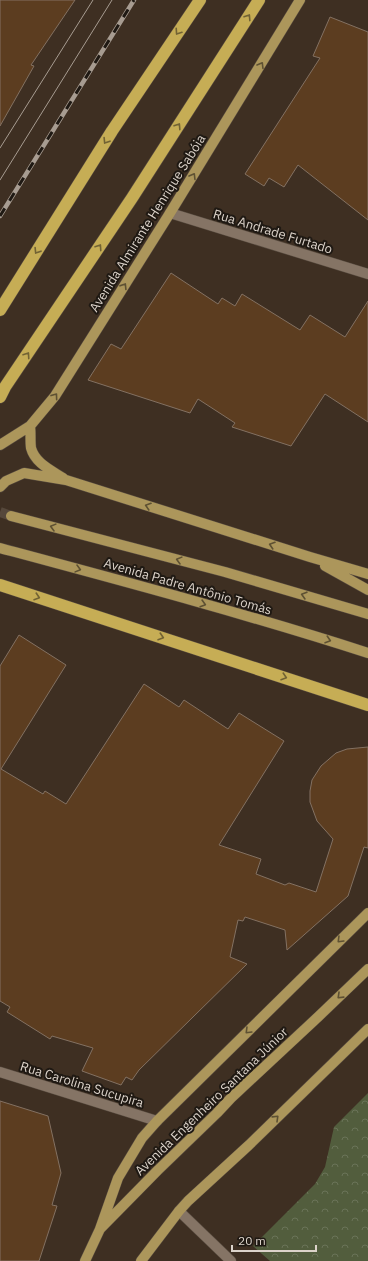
<svg xmlns="http://www.w3.org/2000/svg" width="368" height="1261" viewBox="0 0 368 1261" font-family="'IBM Plex Sans',sans-serif">
<style>
.park{fill:url(#park-crowns)}
.building{fill:#5c3d20;stroke:#837162}
.lines{fill:none;stroke-linecap:round;stroke-linejoin:round}
.major-tunnel{stroke:#56483b;stroke-width:10;stroke-dasharray:10 5;stroke-linecap:butt}
.minor-casing{stroke:#584c40;stroke-width:11}
.major-casing{stroke:#584c40;stroke-width:11}
.highway-casing{stroke:#584c40;stroke-width:13}
.minor{stroke:#857465;stroke-width:10}
.major{stroke:#ac965b;stroke-width:10}
.highway{stroke:#c6ad55;stroke-width:12}
.tram{stroke:#a79c91;stroke-width:1}
.rail-casing{stroke:#a79c91;stroke-width:4.5}
.rail{stroke:#1f1913;stroke-width:3;stroke-dasharray:9;stroke-linecap:butt}
.oneway{stroke:#726334}
.oneway2{stroke:#5e5133}
.labels{text-anchor:middle;stroke-width:4;stroke-linejoin:round;paint-order:stroke}
.street-label{font-size:13px;fill:#dcd3ca;stroke:#1f1913}
</style>
<defs>
<pattern id="park-crowns" width="20" height="18" patternUnits="userSpaceOnUse"><rect width="20" height="18" fill="#525d3d"/><path d="M2 6a3 3 0 1 1 6 0M12 15a3 3 0 1 1 6 0" fill="none" stroke="#6a7358"/></pattern>
</defs>
<rect width="100%" height="100%" fill="#3e2f22"/>
<path class="park" d="M368 1093V1261H270L253 1246 315 1184 325 1167 334 1127Z"/>
<path class="building" d="M0 0H75L31 65 34 66 0 126Z
M330 17 368 32V220L298 165 284 187 269 178 264 186 245 174 320 58 313 56Z
M171 273 218 304 222 298 235 306 242 294 300 330 310 315 345 337 368 301V422L325 394 291 446 232 427 235 423 198 399 190 413 88 380 111 344 121 349Z
M19 635 66 665 1 769 43 794 45 791 66 804 144 684 179 707 184 700 228 729 239 713 284 741 219 845 261 859 256 874 285 885 289 883 316 892 333 839 317 821 310 802V791L312 780 321 766 336 753 347 749 368 747V848L364 847 348 896 287 950 285 930 245 917 243 921 238 920 230 957 247 964 139 1070 132 1080 126 1077 121 1085 82 1071 93 1048 52 1036 50 1039 7 1012 10 1007 0 1001V666Z
M0 1101 48 1116 61 1173 52 1205 57 1206 39 1261H0Z"/>
<g class="lines">
<path class="major-tunnel" d="M0 512 11 516"/>
<defs>
<path id="minor" d="M170 213 368 274
M0 1072 157 1121
M179 1211 231 1261"/>
<path id="major" d="M30 426C31 433 30 441 31 448 35 463 51 470 63 478
M0 445 30 426 55 396 170 213 300 0
M0 487 6 481 24 473 66 480 310 557 368 574
M11 516 225 572 368 614
M0 548C123 581 247 614 368 653
M325 566 368 590
M100 1229 118 1178 142 1138 157 1121 368 913
M85 1261 100 1229 158 1170 217 1113 231 1098 319 1016 368 969
M141 1261 179 1211 188 1201 249 1145 368 1029"/>
<path id="highway" d="M0 310 112 131 200 0
M0 397 5 387 132 198 259 0
M0 585 368 705"/>
</defs>
<use href="#minor" class="minor-casing"/>
<use href="#major" class="major-casing"/>
<use href="#highway" class="highway-casing"/>
<use href="#minor" class="minor"/>
<use href="#major" class="major"/>
<use href="#highway" class="highway"/>
<path class="tram" d="M0 148 93 0
M0 180 112 0"/>
<defs>
<path id="rail" d="M0 216 134 0"/>
</defs>
<use href="#rail" class="rail-casing"/>
<use href="#rail" class="rail"/>
</g>
<defs><path id="oneway-chevron" d="M-2-3.5L2.5 0L-2 3.5" fill="none" stroke-width="1.6" stroke-linecap="round" stroke-linejoin="round"/></defs>
<g class="oneway">
<use href="#oneway-chevron" transform="translate(248 17) rotate(-57)"/>
<use href="#oneway-chevron" transform="translate(178 32) rotate(124)"/>
<use href="#oneway-chevron" transform="translate(178 126) rotate(-57)"/>
<use href="#oneway-chevron" transform="translate(106 141) rotate(122)"/>
<use href="#oneway-chevron" transform="translate(99 247) rotate(-56)"/>
<use href="#oneway-chevron" transform="translate(37 251) rotate(122)"/>
<use href="#oneway-chevron" transform="translate(27 355) rotate(-56)"/>
<use href="#oneway-chevron" transform="translate(37 597) rotate(18)"/>
<use href="#oneway-chevron" transform="translate(161 637) rotate(18)"/>
<use href="#oneway-chevron" transform="translate(284 677) rotate(18)"/>
</g>
<g class="oneway2">
<use href="#oneway-chevron" transform="translate(261 65) rotate(-59)"/>
<use href="#oneway-chevron" transform="translate(193 176) rotate(-59)"/>
<use href="#oneway-chevron" transform="translate(124 286) rotate(-58)"/>
<use href="#oneway-chevron" transform="translate(55 396) rotate(-54)"/>
<use href="#oneway-chevron" transform="translate(148 506) rotate(-162)"/>
<use href="#oneway-chevron" transform="translate(53 527) rotate(-165)"/>
<use href="#oneway-chevron" transform="translate(272 545) rotate(-162)"/>
<use href="#oneway-chevron" transform="translate(179 560) rotate(-165)"/>
<use href="#oneway-chevron" transform="translate(78 569) rotate(15)"/>
<use href="#oneway-chevron" transform="translate(304 595) rotate(-164)"/>
<use href="#oneway-chevron" transform="translate(203 604) rotate(16)"/>
<use href="#oneway-chevron" transform="translate(328 640) rotate(18)"/>
<use href="#oneway-chevron" transform="translate(340 940) rotate(135)"/>
<use href="#oneway-chevron" transform="translate(340 996) rotate(136)"/>
<use href="#oneway-chevron" transform="translate(248 1031) rotate(135)"/>
<use href="#oneway-chevron" transform="translate(276 1118) rotate(-44)"/>
</g>
<g class="labels">
<g class="street-label">
<text transform="translate(147 223) rotate(-58)" y="5">Avenida Almirante Henrique Sabóia</text>
<text transform="translate(273 231) rotate(17)" y="5">Rua Andrade Furtado</text>
<text transform="translate(188 586) rotate(16)" y="5">Avenida Padre Antônio Tomás</text>
<text transform="translate(82 1084) rotate(17)" y="5">Rua Carolina Sucupira</text>
<text transform="translate(211 1101) rotate(-44)" y="5">Avenida Engenheiro Santana Júnior</text>
</g>
</g>
<path d="M232 1245v6h84v-6" fill="none" stroke="#dcd3ca" stroke-width="2"/>
<text x="238" y="1245" font-size="12" fill="#dcd3ca" stroke="#1f1913" stroke-width="3" paint-order="stroke">20 m</text>
</svg>
